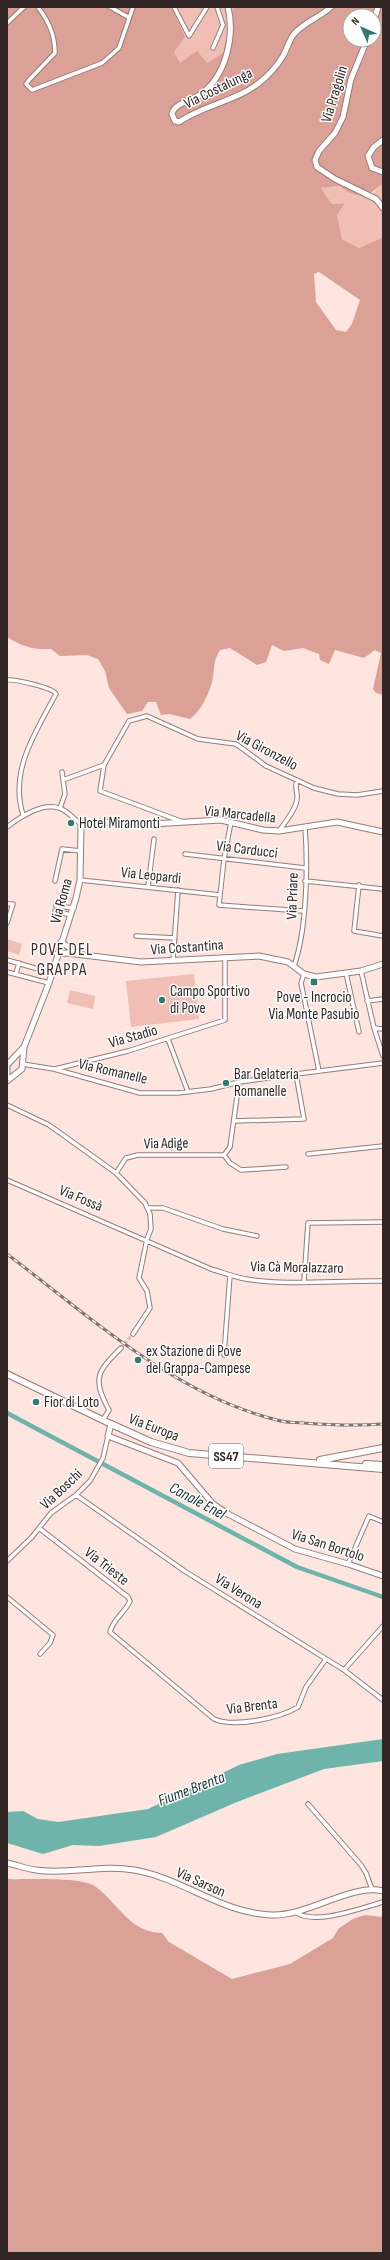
<svg xmlns="http://www.w3.org/2000/svg" width="390" height="2260" viewBox="0 0 390 2260" font-family="'Sofia Sans Condensed',sans-serif">
<style>
.green{fill:#f1beb5}
.forest{fill:#dba096;fill-rule:evenodd}
.water{fill:#6eb4ab}
.lines{fill:none;stroke-linecap:round;stroke-linejoin:round}
.canal{stroke:#6eb4ab;stroke-width:4.5}
.street-tunnel{stroke:#d6bfba;stroke-width:3.5;stroke-dasharray:3.5 2;stroke-linecap:butt}
.street-casing{stroke:#977b76;stroke-width:5.5}
.secondary-casing{stroke:#977b76;stroke-width:7}
.primary-casing{stroke:#977b76;stroke-width:8}
.highway-casing{stroke:#977b76;stroke-width:8}
.street{stroke:#fff;stroke-width:3.5}
.secondary{stroke:#fff;stroke-width:5}
.primary{stroke:#fff;stroke-width:5.5}
.highway{stroke:#fff;stroke-width:6}
.rail-casing{stroke:#83726e;stroke-width:3}
.rail{stroke:#fff;stroke-width:1.5;stroke-dasharray:4.5;stroke-linecap:butt}
.poi-dot{fill:#347a72;stroke:#fff;stroke-width:1.5}
.labels{text-anchor:middle;stroke-width:3;stroke-linejoin:round;paint-order:stroke}
.shield{fill:#fff;stroke:#706766;stroke-width:1}
.shield-label{font-size:14px;font-weight:bold;fill:#322624}
.street-label{font-size:15px;fill:#322624;stroke:#fff}
.poi-label{font-size:15px;fill:#322624;stroke:#fff;text-anchor:start}
.water-label{font-size:16px;font-style:italic;fill:#143733;stroke:#fff}
.quarter-label{font-size:17px;letter-spacing:1px;fill:#442c28;stroke:#fff}
</style>
<rect width="100%" height="100%" fill="#ffe5e0"/>
<path class="green" d="M171 7H233L223 53 207 63 180 64 174 52 172 9Z
M383 184V237L359 248 342 239 337 215 345 203 332 204 321 188 340 186 349 193H373Z
M7 939 22 944 19 955 7 951Z
M194 974 199 1019 131 1027 126 981Z
M70 990 95 996 93 1009 67 1003Z"/>
<path class="forest" d="M7 7H171L185 37 174 52 180 63 197 51 207 63 223 53 233 7H383V184L365 197 349 193 340 186 321 188 332 204 345 203 337 215 342 239 359 248 383 237V695L376 693 373 689 381 653 375 650 364 658 335 650 329 664 320 660 319 654 303 648 284 651 272 645 266 662 257 665 230 648 220 650C213 662 215 665 213 677 211 691 201 711 190 719L169 714 161 715 156 702H148L142 711 127 714 109 688 105 671 98 659 87 655 60 656 51 649C33 650 21 646 7 637ZM350 16H374V40H350ZM319 272 360 300 352 324 346 332 336 330 316 302 314 274Z
M7 1879C27 1880 81 1876 96 1887 120 1905 129 1932 162 1933L169 1942 232 1979 290 1964 333 1938 338 1929 353 1919 365 1915 383 1917V2253H7Z"/>
<path class="water" d="M383 1739V1761L324 1769 237 1802 156 1837 99 1846 73 1845 43 1854 7 1843V1812L23 1811 38 1819 58 1822 148 1809 239 1765 277 1754Z"/>
<g class="lines">
<path class="canal" d="M7 1413 297 1567 383 1597"/>
<path class="street-tunnel" d="M121 1348 133 1334"/>
<defs>
<path id="street" d="M38 7C49 22 55 35 55 53L29 80 26 84 32 90 102 63 119 48 133 7
M110 7 128 17
M174 7 189 36 207 7
M7 23 24 7
M213 48 223 25 217 7
M7 680C15 679 54 688 56 694 36 731 9 771 23 815
M63 780 104 765
M60 808 65 794 62 772
M183 822 100 791 104 765 129 721 147 716 198 739 236 744 266 766 314 788 338 794 357 795 383 791
M231 822 224 859 219 905 303 911
M7 827C20 817 42 802 59 808 67 810 75 820 82 825
M279 831C285 822 296 810 297 799 298 791 294 788 297 780
M185 854 305 868
M80 880 220 895
M55 881 62 849 81 851
M305 881 383 889
M359 885 354 931 383 936
M148 887 154 839
M7 904H13L7 923
M56 906 74 908
M55 911 71 915
M136 936 175 938
M7 960 52 973
M173 960 178 890
M294 966C307 929 308 866 305 827
M361 971 374 1028 383 1056
M7 972 49 983
M346 973 359 1032
M16 974 19 963
M304 974 301 983 319 1071
M367 1001 383 999
M374 1028 383 1029
M168 1039 188 1092
M22 1064 54 1069 140 1093H178L211 1089 239 1082 296 1074 383 1063
M55 1069 128 1051 225 1020V957
M7 1105 49 1125 116 1173 145 1203 150 1214 151 1229 147 1239 139 1278 147 1291 150 1308 133 1334
M234 1121 304 1119 296 1074
M308 1154 383 1146
M224 1155 230 1163 241 1170 286 1167
M116 1173 126 1158 138 1155H224L230 1147 239 1082
M7 1180 211 1269C222 1272 234 1277 246 1279 286 1286 341 1280 383 1281
M148 1208H163L223 1229 257 1236
M304 1281 308 1223 383 1222
M224 1355 230 1275
M103 1420 109 1410C92 1378 97 1372 121 1348
M76 1495 186 1572 344 1670 383 1626
M39 1528 128 1597 130 1601C125 1613 113 1619 110 1632L214 1719C234 1728 280 1718 298 1707L306 1687 326 1659
M7 1561 32 1537 51 1513 76 1495 90 1481 103 1458 108 1436
M348 1564 369 1516 383 1522
M7 1597 53 1635 50 1643 40 1654
M344 1670 383 1700
M308 1804 361 1865 366 1873 372 1889
M295 1912C315 1926 361 1908 383 1902"/>
<path id="secondary" d="M228 7C235 36 226 76 201 94 193 100 174 103 172 114L175 121 179 122C204 105 236 101 259 83 268 76 277 66 283 56 287 49 289 40 294 34 304 22 319 18 331 7
M374 21 378 7
M367 40 351 79 343 117 335 133 319 151 315 160 317 167 335 179 376 199 383 208
M383 140 374 147 368 156 372 168 383 172
M61 942 76 952
M57 954 67 953 141 962 259 956 288 962 304 974 316 977 361 971 383 964
M7 1065 23 1048
M7 1067V1079
M7 1081 22 1069 24 1047 49 983 76 898 80 880 81 827 85 823 105 822 134 825 221 820 263 830 279 831 337 822 383 832
M111 1424 108 1436 178 1463 213 1504 228 1514 295 1549 348 1564 383 1576
M7 1863C17 1865 27 1869 36 1870 68 1875 102 1864 134 1870 182 1878 221 1913 271 1915 307 1917 351 1883 383 1891"/>
<path id="primary" d="M7 1374 111 1424"/>
<path id="highway" d="M111 1424 151 1442 189 1453 383 1469
M320 1460 383 1448
M366 1464 383 1465"/>
</defs>
<use href="#street" class="street-casing"/>
<use href="#secondary" class="secondary-casing"/>
<use href="#primary" class="primary-casing"/>
<use href="#highway" class="highway-casing"/>
<use href="#street" class="street"/>
<use href="#secondary" class="secondary"/>
<use href="#primary" class="primary"/>
<use href="#highway" class="highway"/>
<defs>
<path id="rail" d="M7 1254C89 1316 175 1395 277 1420 285 1423 295 1422 304 1423 331 1425 356 1426 383 1424"/>
</defs>
<use href="#rail" class="rail-casing"/>
<use href="#rail" class="rail"/>
</g>
<g class="poi-dot">
<circle cx="71" cy="823" r="4"/>
<rect x="310" y="978" width="8" height="8" rx="2"/>
<circle cx="162" cy="1000" r="4"/>
<circle cx="226" cy="1083" r="4"/>
<circle cx="138" cy="1360" r="4"/>
<circle cx="36" cy="1402" r="4"/>
</g>
<g class="labels">
<rect class="shield" x="209" y="1444" width="34" height="24" rx="3"/>
<g class="shield-label">
<text x="226" y="1461">SS47</text>
</g>
<g class="street-label">
<text transform="translate(218 88) rotate(-26)" y="5">Via Costalunga</text>
<text transform="translate(334 94) rotate(-73)" y="5">Via Pragolin</text>
<text transform="translate(267 750) rotate(28)" y="5">Via Gironzello</text>
<text transform="translate(240 814) rotate(6)" y="5">Via Marcadella</text>
<text transform="translate(247 849) rotate(7)" y="5">Via Carducci</text>
<text transform="translate(151 875) rotate(6)" y="5">Via Leopardi</text>
<text transform="translate(292 896) rotate(-88)" y="5">Via Priare</text>
<text transform="translate(61 901) rotate(-74)" y="5">Via Roma</text>
<text transform="translate(187 947) rotate(-4)" y="5">Via Costantina</text>
<text transform="translate(133 1036) rotate(-16)" y="5">Via Stadio</text>
<text transform="translate(113 1071) rotate(13)" y="5">Via Romanelle</text>
<text transform="translate(166 1143) rotate(-1)" y="5">Via Adige</text>
<text transform="translate(81 1198) rotate(23)" y="5">Via Fossà</text>
<text transform="translate(297 1267) rotate(1)" y="5">Via Cà Moralazzaro</text>
<text transform="translate(154 1427) rotate(21)" y="5">Via Europa</text>
<text transform="translate(61 1489) rotate(-43)" y="5">Via Boschi</text>
<text transform="translate(328 1545) rotate(18)" y="5">Via San Bortolo</text>
<text transform="translate(107 1566) rotate(38)" y="5">Via Trieste</text>
<text transform="translate(239 1591) rotate(32)" y="5">Via Verona</text>
<text transform="translate(252 1706) rotate(-7)" y="5">Via Brenta</text>
<text transform="translate(201 1882) rotate(24)" y="5">Via Sarson</text>
</g>
<g class="poi-label">
<text x="79" y="828">Hotel Miramonti</text>
<text x="170" y="996">Campo Sportivo<tspan x="170" dy="17">di Pove</tspan></text>
<text x="314" y="1002" text-anchor="middle">Pove - Incrocio<tspan x="314" dy="17">Via Monte Pasubio</tspan></text>
<text x="234" y="1079">Bar Gelateria<tspan x="234" dy="17">Romanelle</tspan></text>
<text x="146" y="1356">ex Stazione di Pove<tspan x="146" dy="17">del Grappa-Campese</tspan></text>
<text x="44" y="1407">Fior di Loto</text>
</g>
<g class="water-label">
<text transform="translate(198 1500) rotate(28)" y="6">Canale Enel</text>
<text transform="translate(191 1788) rotate(-21)" y="6">Fiume Brenta</text>
</g>
<g class="quarter-label">
<text x="62" y="955">POVE DEL<tspan x="62" dy="20">GRAPPA</tspan></text>
</g>
</g>
<rect width="390" height="2260" fill="none" stroke="#322624" stroke-width="16"/>
<g transform="translate(362 28) rotate(315)"><circle r="19" fill="#ffffff" stroke="#ada8a7"/>
<path d="M0-3L7 15L0 10L-7 15Z" fill="#347a72"/>
<text y="-6" font-size="11" font-weight="bold" text-anchor="middle" fill="#322624">N</text>
</g>
</svg>
